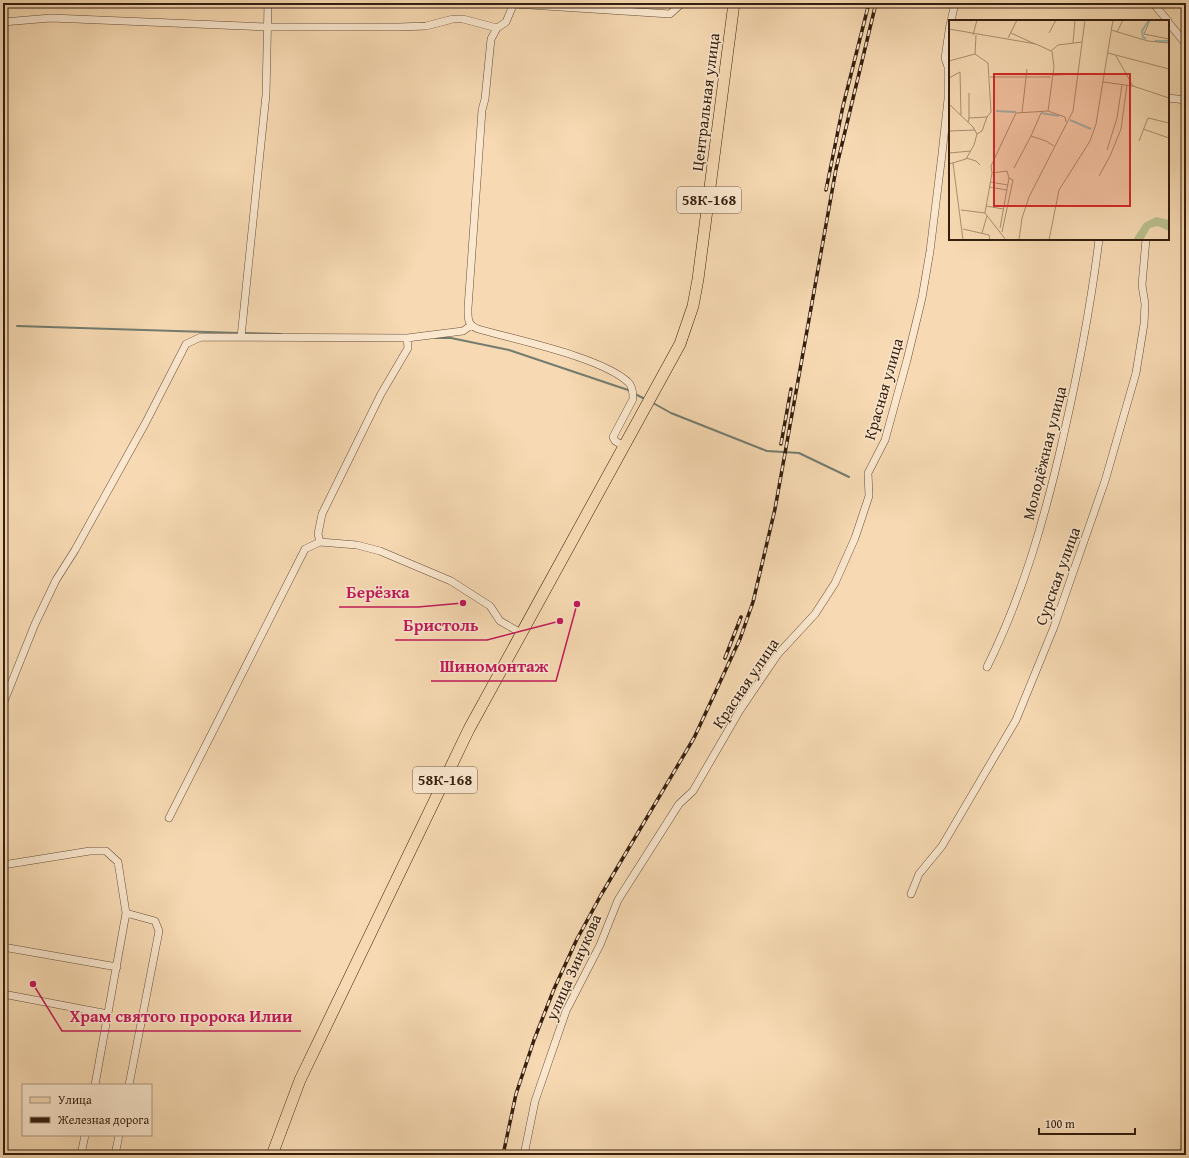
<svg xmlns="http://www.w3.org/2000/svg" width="1189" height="1158" viewBox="0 0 1189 1158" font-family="'Gentium Book Plus',serif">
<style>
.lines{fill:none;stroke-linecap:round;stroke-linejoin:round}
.stream{stroke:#737c6f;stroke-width:2}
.street-casing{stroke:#664d37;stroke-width:8}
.primary-casing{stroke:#351e0e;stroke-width:12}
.street{stroke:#fae7ce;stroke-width:7}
.primary{stroke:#f7dab3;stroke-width:11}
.rail-casing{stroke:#351e0e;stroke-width:3.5}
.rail{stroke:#fae7ce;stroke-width:2;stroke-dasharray:6;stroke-linecap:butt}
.labels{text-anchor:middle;stroke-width:3;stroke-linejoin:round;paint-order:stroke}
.shield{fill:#fae7ce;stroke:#705a48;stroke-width:1}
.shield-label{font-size:15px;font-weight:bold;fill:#351e0e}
.street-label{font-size:16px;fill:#351e0e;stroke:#fae7ce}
.inset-river{fill:none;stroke:#9dbaaf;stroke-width:2}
.inset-road{fill:none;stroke:#a98f71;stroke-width:1}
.view{fill:#d62828;fill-opacity:0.15;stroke:#d62828;stroke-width:2}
.inset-edge{fill:none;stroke:#351e0e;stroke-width:2}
.leader{fill:none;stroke:#c2185b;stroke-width:1.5}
.callout-dot{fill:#c2185b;stroke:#fae7ce;stroke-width:1.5}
.callout-label{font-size:17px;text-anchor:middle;font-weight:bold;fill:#c2185b;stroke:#fae7ce;stroke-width:3;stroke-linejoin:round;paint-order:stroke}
</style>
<rect width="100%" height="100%" fill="#f7dab3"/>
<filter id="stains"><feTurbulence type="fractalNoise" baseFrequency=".005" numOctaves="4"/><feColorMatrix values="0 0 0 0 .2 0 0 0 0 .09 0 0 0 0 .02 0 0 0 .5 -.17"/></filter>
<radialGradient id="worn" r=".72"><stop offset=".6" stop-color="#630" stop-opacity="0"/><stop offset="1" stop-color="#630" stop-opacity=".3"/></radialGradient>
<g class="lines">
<path class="stream" d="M17 326 239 333
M244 333 281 334
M436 338H451L509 350 631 391
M635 394 645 399
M653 403 671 413 767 451 799 453 849 477"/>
<defs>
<path id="street" d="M514 3 506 22 497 28 491 39 485 99 482 110 468 308C468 318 467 325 478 329 516 340 601 357 628 382 633 386 633 394 633 399L613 437 615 441 624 446
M1153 3 1168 21
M514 4 670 14 681 4 701 3
M951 21 955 3
M3 22 51 18 267 27H399L426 26 453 19H463L497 28
M1168 22 1186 44
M1168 98 1186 100
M241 337 266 95 268 3
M407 338 408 348 381 394 322 514 318 534 320 542 357 545 380 551 451 581 490 606 500 621 521 633
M987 667C1023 595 1045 517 1063 438 1078 372 1091 306 1099 239
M3 704 35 624 56 580 75 550 146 422 186 344 201 337 407 338 463 331 470 326
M169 818 305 549 320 542
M3 865 90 851H106L118 862 126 913 95 1085
M911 894 919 874 942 846 1016 720 1054 627 1105 481 1136 373 1144 324 1145 304 1142 285 1146 239
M126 913 155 921 159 931 129 1085
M3 947 117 967
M3 994 108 1014
M81 1155 85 1135
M115 1155 119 1135
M524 1155 535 1101 566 1011 600 945 618 900 679 804 693 791 740 710 778 654 815 614 835 583 855 538 869 496 868 473 885 440 907 360 922 298 930 251 942 154 948 99V67L945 58 950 24"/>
<path id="primary" d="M272 1155 300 1080 469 729 680 344 693 306 698 279 734 3"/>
</defs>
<use href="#street" class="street-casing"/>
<use href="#primary" class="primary-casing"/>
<use href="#street" class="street"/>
<use href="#primary" class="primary"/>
<defs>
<path id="rail" d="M826 190 843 106 869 3
M781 444 791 389
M725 658 741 617
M503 1155 516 1094 534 1040 554 989 577 939 601 895 694 738 740 639 753 602 775 509 836 169 876 3"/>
</defs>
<use href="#rail" class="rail-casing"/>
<use href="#rail" class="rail"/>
</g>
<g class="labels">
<g class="shield">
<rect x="677" y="187" width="64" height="26" rx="3"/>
<rect x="413" y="767" width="64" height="26" rx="3"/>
</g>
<g class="shield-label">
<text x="709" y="205">58К-168</text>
<text x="445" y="785">58К-168</text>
</g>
<g class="street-label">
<text transform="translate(705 102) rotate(-83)" y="6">Центральная улица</text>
<text transform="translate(883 389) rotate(-74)" y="6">Красная улица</text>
<text transform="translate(1044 453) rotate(-76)" y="6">Молодёжная улица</text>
<text transform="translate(1057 576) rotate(-70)" y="6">Сурская улица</text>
<text transform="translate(745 683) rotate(-56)" y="6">Красная улица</text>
<text transform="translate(573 967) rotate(-66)" y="6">улица Зинукова</text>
</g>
</g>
<g transform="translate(949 20)">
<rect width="220" height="220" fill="#f7dab3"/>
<path d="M207 197 220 200V211L209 206 201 208 194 220H184L195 203Z" fill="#bac08f"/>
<path class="inset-river" d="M197 19 194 17 193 11 200 0M206 21H220M47 91 67 92M92 93 110 96M121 100 142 109"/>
<path class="inset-road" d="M201 0 195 14 220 19M0 9 87 24 102 31 109 25 133 22M162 10 199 21 220 23M168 12 174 0M62 13 86 24M100 13 107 0M24 15 28 0M59 18 68 0M124 23 126 0M103 31 105 47 99 91 116 97 117 102M159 33 220 49M26 34 27 15M167 36 184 66M0 41 26 34 39 43 42 92 38 97 20 98 19 102M104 55 129 54M41 57H102M154 62 184 66 220 78M0 79V58L11 52 12 95M0 84 24 107 28 114 25 125 17 139 0 144M73 93 78 49M92 93 82 116 97 121 105 126M20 98V73M194 109 220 118M0 111 26 110M28 114 33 111 38 97M190 121 199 98 220 103M158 130 168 98 173 65M0 133 22 131M17 138 27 141 31 145M4 143 14 220M65 148 82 116M43 153 58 151 60 158 51 208M150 156 161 136 172 109 178 65M41 162 59 165M40 167 58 170M37 186 54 189M12 190 36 193M14 209 40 215 41 220M53 212 64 160 60 158M33 213 38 196M57 220 36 193 43 153 42 146 67 93 99 91M70 220 73 198 80 177 124 91 136 0M100 220 110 170 141 121 147 104 164 0"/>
<path class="view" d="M45 54H181V186H45Z"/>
<rect width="220" height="220" class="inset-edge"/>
</g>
<path class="leader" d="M463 603L418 607H339M560 621L487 640H395M577 604L556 681H431M33 984L62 1031H301"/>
<g class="callout-dot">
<circle cx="463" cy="603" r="4"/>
<circle cx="560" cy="621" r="4"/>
<circle cx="577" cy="604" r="4"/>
<circle cx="33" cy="984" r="4"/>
</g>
<g class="callout-label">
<text x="378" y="598">Берёзка</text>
<text x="441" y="631">Бристоль</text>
<text x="494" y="672">Шиномонтаж</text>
<text x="181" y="1022">Храм святого пророка Илии</text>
</g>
<rect width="1189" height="1158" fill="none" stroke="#f7dab3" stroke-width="16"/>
<rect x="4" y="4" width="1181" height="1150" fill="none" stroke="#351e0e" stroke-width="2"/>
<rect x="8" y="8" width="1173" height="1142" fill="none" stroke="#351e0e"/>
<rect x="22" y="1084" width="130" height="52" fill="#fae7ce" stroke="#ab9781"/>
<rect x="30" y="1097" width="20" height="6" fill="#f7dab3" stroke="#ab9781"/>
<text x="58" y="1104" font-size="12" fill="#351e0e">Улица</text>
<rect x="30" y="1117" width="20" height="6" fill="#351e0e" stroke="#ab9781"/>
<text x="58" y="1124" font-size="12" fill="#351e0e">Железная дорога</text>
<path d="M1039 1128v6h96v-6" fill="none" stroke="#351e0e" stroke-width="2"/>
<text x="1045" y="1128" font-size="12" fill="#351e0e" stroke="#fae7ce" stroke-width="3" paint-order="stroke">100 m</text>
<rect width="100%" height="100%" filter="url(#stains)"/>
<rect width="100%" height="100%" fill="url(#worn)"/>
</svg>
